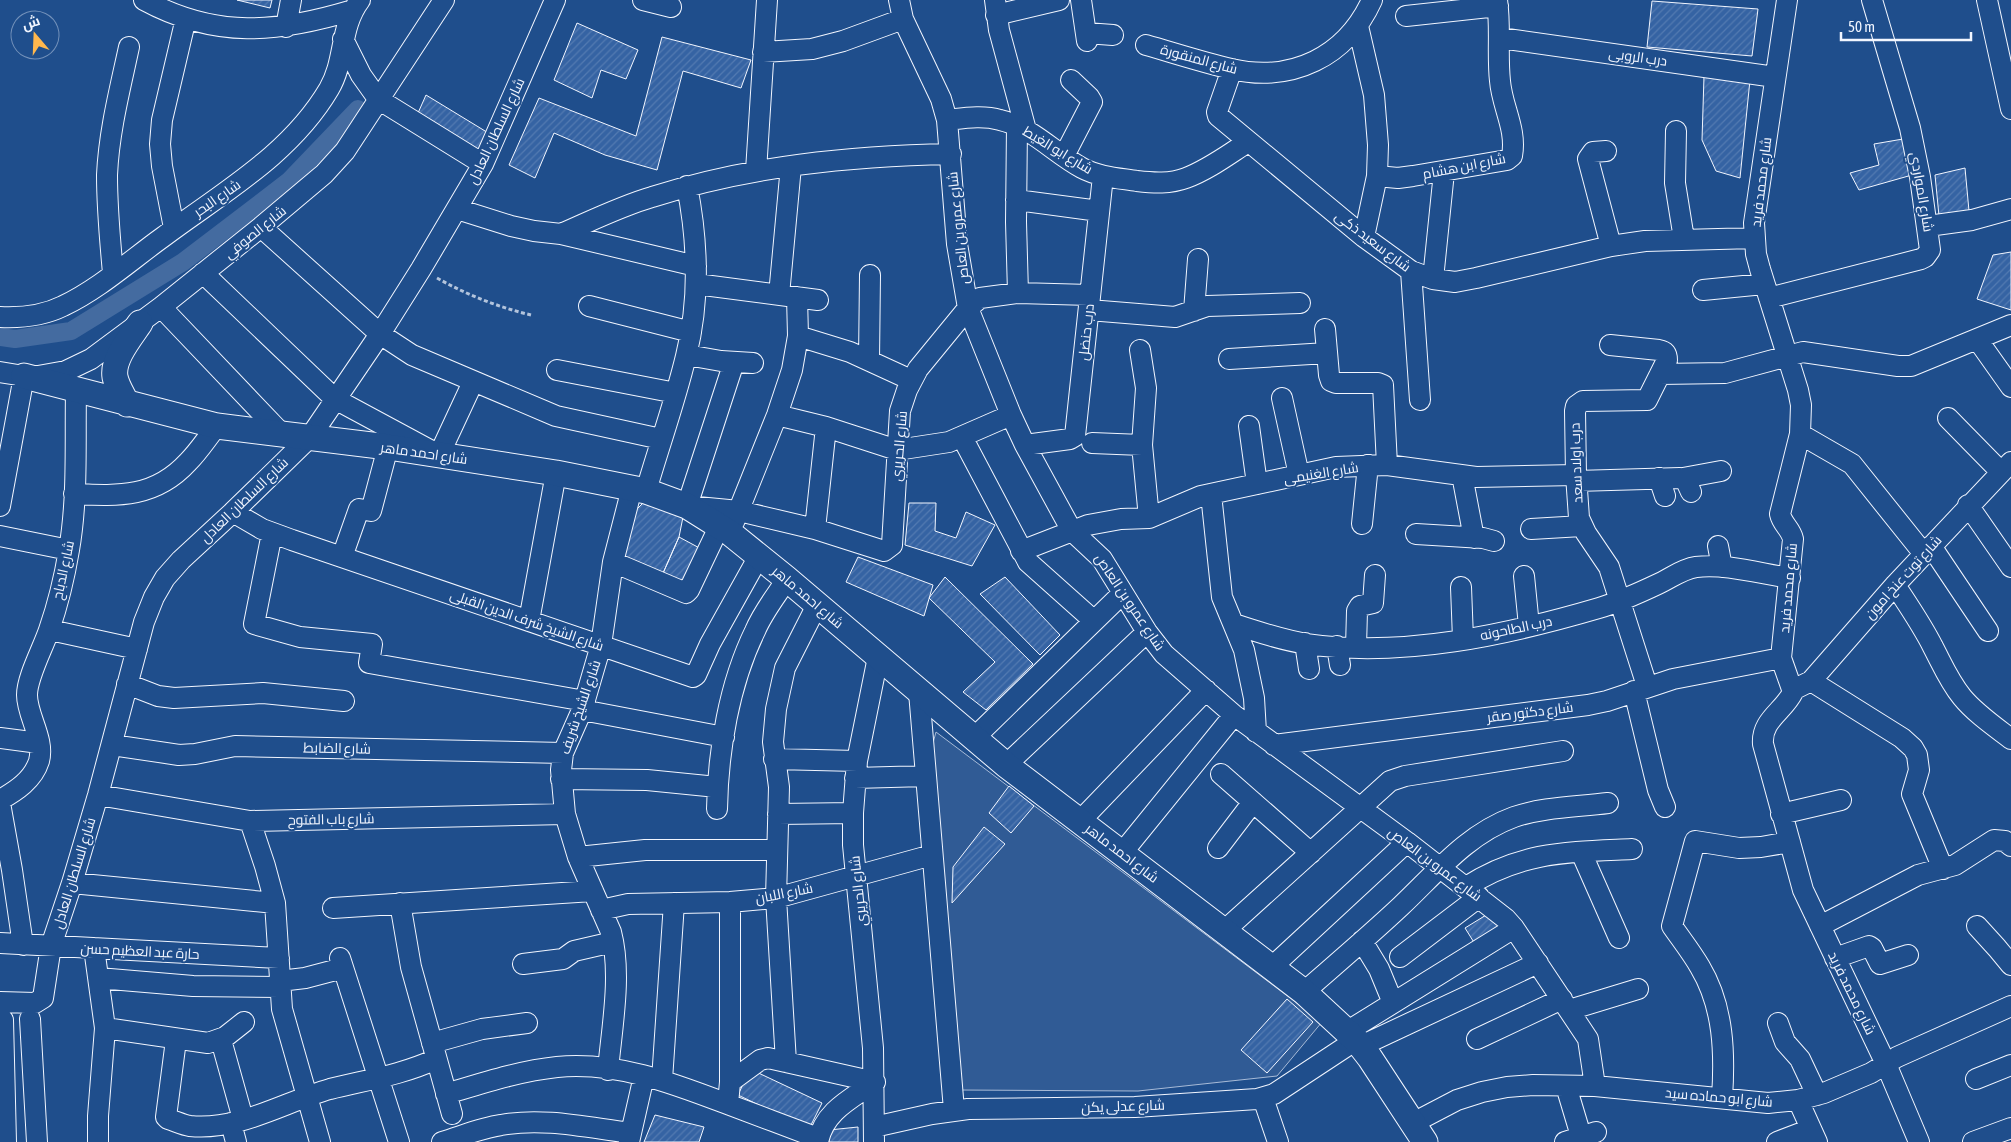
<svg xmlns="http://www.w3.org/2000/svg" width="2011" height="1142" viewBox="0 0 2011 1142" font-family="'Asap Condensed',Cairo,sans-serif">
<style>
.built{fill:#305b95;stroke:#a8bbd7}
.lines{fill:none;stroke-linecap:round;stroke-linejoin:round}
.canal{stroke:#446ba0;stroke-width:18}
.building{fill:url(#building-hatch);stroke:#f2f6ff}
.minor-casing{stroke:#f2f6ff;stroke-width:22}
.major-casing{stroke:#f2f6ff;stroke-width:27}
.path{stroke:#b3c4dc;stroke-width:3;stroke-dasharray:4 2.5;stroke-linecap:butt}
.minor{stroke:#1f4e8c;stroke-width:20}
.major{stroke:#1f4e8c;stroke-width:25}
.labels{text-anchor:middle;stroke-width:4;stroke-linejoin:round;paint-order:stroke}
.street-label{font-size:14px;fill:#f2f6ff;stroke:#1f4e8c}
</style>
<defs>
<pattern id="building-hatch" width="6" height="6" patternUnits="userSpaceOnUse" patternTransform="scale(1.25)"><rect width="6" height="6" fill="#3563a3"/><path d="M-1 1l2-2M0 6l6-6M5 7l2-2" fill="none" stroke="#537ab1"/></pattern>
</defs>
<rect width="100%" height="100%" fill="#1f4e8c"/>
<path class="built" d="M936 732 1322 1022 1277 1076 1138 1091 958 1090 933 743Z"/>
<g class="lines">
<path class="canal" d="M0 337 15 339 71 331 183 262 289 181 358 109"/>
</g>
<path class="building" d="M237 0H272L270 8Z
M1652 1 1758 9 1752 56 1647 47Z
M577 23 638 50 626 79 601 70 592 98 554 80Z
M662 37 751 60 741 88 683 71 657 170 605 155 554 133 535 178 509 165 539 98 636 136Z
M1704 76 1750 80 1740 178 1716 171 1702 140Z
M426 95 490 134 479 155 418 113Z
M1903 139 1912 175 1859 190 1850 173 1879 165 1874 144Z
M1965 168 1969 211 1939 216 1935 175Z
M2011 252V310L1977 299 1993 255Z
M646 500 683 517 679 537 660 580 620 561 627 519Z
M909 503H936L935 531 956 538 966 512 995 525 972 566 905 545Z
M679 537 705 551 684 590 660 580Z
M858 557 933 585 924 616 846 582Z
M945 577 1033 664 986 710 963 692 995 662 929 598Z
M1005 577 1060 635 1040 655 980 594Z
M1009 786 1034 806 1011 833 989 813Z
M984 827 1005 844 952 903 953 867Z
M1491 912 1501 928 1475 944 1465 928Z
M1287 999 1313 1022 1267 1073 1241 1050Z
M750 1069 822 1103 809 1129 738 1095Z
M655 1115 704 1127 699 1142H644Z
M858 1127V1142H829V1130Z"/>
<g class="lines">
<defs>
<path id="minor" d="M144 0C216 39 277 33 353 10
M643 0 671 7
M899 0 903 19 941 99 947 120 957 244 968 308 1011 415 1025 445 1067 522 1072 531 1102 559 1147 632 1164 654 1234 715 1407 842 1506 919 1514 928 1588 1039 1595 1086
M995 0 999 30 1026 130
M1081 0 1087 41
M1787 0 1754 223 1756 254 1760 269 1798 390 1801 405 1800 434 1780 514C1782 524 1791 529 1793 539L1781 658 1793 692C1784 711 1761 720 1763 744L1803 890 1886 1064 1919 1142
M1987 0 2011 109
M996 15 1059 0
M1406 16 1498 6
M1358 26 1374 95 1378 145 1377 176 1364 237
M286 27 291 0
M1086 33 1113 35
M1500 38 1775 77
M343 39 361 75 378 99 483 164
M1146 45C1174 53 1202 62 1231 69 1292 83 1346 57 1372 0
M763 52 812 49 843 41 903 19
M1232 69 1217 112 1218 116 1364 237 1411 271 1433 279 1455 282 1476 278 1611 246 1645 241 1755 238
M947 120C965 118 983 115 1000 120 1032 127 1054 153 1082 168 1099 177 1118 178 1137 181 1154 183 1170 184 1186 178 1208 170 1229 154 1248 142
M1017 125 1016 222 1018 293
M1676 131 1675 183 1684 239
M1606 151 1593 152 1588 159 1611 246
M1064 156 1092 102 1089 97 1071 80
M756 171 767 0
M1377 176 1398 178 1413 176 1507 160 1512 156C1517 129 1502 107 1500 81 1497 54 1501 27 1497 0
M1016 200 1099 211
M457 209 511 226 534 231 561 234 696 266
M1928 226 1972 220 2011 209
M261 227 380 334 412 355 556 416 661 439
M174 228 162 166 160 144 162 120 186 18
M561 234C591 221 621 206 652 197 749 166 850 156 951 154
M1411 271 1420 400
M113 273C110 241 107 208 107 175 109 131 120 89 129 47
M203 273 335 399 439 455 473 382
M1433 279 1444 172
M696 284 818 300
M1703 290 1764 284
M779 295 791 166
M1769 298 1921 259 1925 257 1930 250 1920 177 1910 128 1872 0
M589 306 691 332
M161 307 281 433
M1089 310 1175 317 1207 306 1300 303
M1194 311 1198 259
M0 317C22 318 43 316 63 306 99 289 131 260 163 237 223 192 290 155 329 89 346 60 339 28 360 0
M1325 329 1329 375 1331 381 1336 383H1378L1383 385 1387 465
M798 336 850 352 911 380
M1977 339 2011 387
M1610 345 1659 350C1665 351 1667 354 1667 360L1647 400 1583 401 1576 406 1575 411 1576 475 1579 518 1586 533 1609 567 1647 686
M1140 350 1146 388 1142 445 1149 518
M687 355 721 361 753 363
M1229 359 1327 353
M869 360 870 275
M734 362 687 506 739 511 815 529 884 551 892 545 900 411 907 390 918 369 968 308 980 298 1018 293 1090 295
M557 370 676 393
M0 372 24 376H38L66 371 91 359 161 307 261 227 324 174 345 151 444 0
M1660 374 1725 373 1803 352 1898 366H1911L2011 325
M1282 398 1299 475
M777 415 826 427 897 450 949 442 1011 415
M1948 418 2001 472
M1249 426 1257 484
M1800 434 1852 464 1924 554
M962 437 1028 562 1093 620
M1092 443 1142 445
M1025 445 1070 439 1075 436 1103 176
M1462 475 1474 538
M1659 478 1665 496
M1683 478 1721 471
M1576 481 1680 478 1686 481 1691 492
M646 491C659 446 675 402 686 356 700 300 698 242 687 186
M74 494C119 496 155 498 188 462 199 451 207 438 217 426
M1211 494 1222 597 1244 650 1254 698 1256 732
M1968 505 2011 567
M0 506 24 376
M233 512 262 529 292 540 693 677 696 675 710 644 759 556
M734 522 777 415 792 370 798 336 797 297
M1362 524 1368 465
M815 529 826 427
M1531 529 1582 526
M272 533 254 624 300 637 372 644 369 663 585 701
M1416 534 1483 538 1494 541
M0 536 69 550
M1718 546 1722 567
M1931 546 1988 631
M1021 551 1088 525 1121 519 1149 518 1201 496 1336 467 1387 465 1476 477 1576 475
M342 557 359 509 371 511 388 447
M613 562 686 593 689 590 719 527
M1524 576 1529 626
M1895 585C1908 605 1922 625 1933 647 1942 664 1949 681 1962 697 1975 713 1994 726 2011 739
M1461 587 1463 639
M529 621 556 473
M1234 624C1258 632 1282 640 1307 644 1402 658 1507 635 1599 608 1619 602 1639 593 1658 584 1671 578 1682 569 1696 567 1724 563 1762 574 1790 578
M50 630 137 649
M1305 643 1309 669
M1337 646 1340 665
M1356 647 1357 611 1360 606 1373 603 1375 575
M1811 681 1902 738 1913 748 1917 755 1919 770 1912 794 1943 869
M127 684 158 696 174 698 263 693 344 701
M1793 690 1811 681 1895 585 2011 462
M1634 691 1658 790 1665 807
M919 692 954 1110
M582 710 724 737
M0 738 39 743
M973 739 1123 593
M112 745 179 755 195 754 235 746 563 753
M1274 745 1588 705 1607 701 1673 679 1781 658
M774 759 857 761
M1006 765 1147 632
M1221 774 1311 853
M855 778 926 776
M561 779 647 780 717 787
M98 795 250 821 565 814
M0 800C16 791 33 780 39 761 45 739 27 716 27 695 27 677 43 648 49 630 57 607 65 574 69 550 78 498 75 443 76 391
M0 803 12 870 23 945
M717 809C718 751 729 684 755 631 763 612 776 596 787 579
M778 814 853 813
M1781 814 1841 800
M250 821 265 866 275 903 282 1009 320 1142
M1080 821 1206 690
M1218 848 1253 802
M1581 852 1619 938
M1122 853 1234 715
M578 857 645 850H777
M72 883 275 903
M1466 887C1521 851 1569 852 1632 849
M400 903 411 967 452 1114
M333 908 593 891
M601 910 628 904 730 902 776 898 932 855
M1820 926 1918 875 1955 865 1994 840 2005 841 2011 846
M1977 926 1997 948 2011 965
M1224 931 1390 781 1405 776 1563 751
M1362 941 1379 969 1393 1003
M0 943 279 958
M94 948 105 1028 98 1116V1142
M1400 957 1479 897
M340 958 399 1142
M1835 958 1869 946 1872 948 1880 964 1908 955
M523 964 563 959 574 951 613 942
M1272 967 1407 842
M98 978 193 986 280 987
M280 981 305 978 343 968
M1304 992C1336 964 1369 936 1401 906 1436 873 1467 834 1514 817 1543 807 1577 807 1608 803
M0 1002 35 1003 43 998 51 946 72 883 98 795 144 622 154 597 165 578 181 560 233 512 310 437 380 334 421 269 483 164 555 0
M1569 1010 1638 989
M30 1019 37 1142
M3 1020 6 1142
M1778 1023 1785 1042 1800 1059 1817 1095
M105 1028 208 1043 225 1037 244 1022
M1348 1031 1514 928
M1477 1039 1562 999
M176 1040 166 1117 168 1119C175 1121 183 1125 190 1126 239 1131 284 1102 330 1089 366 1080 402 1075 436 1059
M221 1040 243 1119
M432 1043 482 1029 527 1023
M1361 1046 1538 963
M786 1062 776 898 779 787 773 742 776 709 785 668 817 605
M608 1070C612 1026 622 974 611 932L578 857 565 814 561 770 563 753 582 710 601 645 613 562 632 488
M1976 1079 2011 1065
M662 1080 674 903
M730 1082 760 1060 768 1058 875 1082
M1566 1086 1581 1136
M446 1094C483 1083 519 1071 557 1067 617 1061 675 1084 730 1105 759 1116 789 1127 818 1138
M1263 1098 1278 1142
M1722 1098C1725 1054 1724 1007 1700 967 1692 953 1681 939 1672 926L1695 841 1739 848 1761 847 1790 842
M1798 1100 1817 1142
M728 1104 730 1082V902
M231 1123 236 1142
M1413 1123 1457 1100 1482 1092 1507 1087 1533 1085 1595 1086 1768 1103 1798 1100 1824 1093 1871 1073 1897 1057 2011 1006
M874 1127 932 1114 968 1109 1135 1107 1257 1099 1274 1094 1356 1040
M442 1142C462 1136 481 1128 501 1125 544 1117 589 1128 631 1133
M629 1142 644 1076
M818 1142C824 1111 851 1099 875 1082
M874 1142 873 1048 853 845V813L857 761 878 657
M1565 1142 1596 1132
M1777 1142 1811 1129
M1973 1142 2011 1128"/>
<path id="major" d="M24 376 217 426 388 447 556 473 646 491 687 506 730 533 787 579 1006 765 1304 992 1356 1040 1370 1058 1425 1142
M127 404C123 395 117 387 115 377 112 359 130 338 140 323"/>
</defs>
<use href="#minor" class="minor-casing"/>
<use href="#major" class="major-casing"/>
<path class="path" d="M437 278C467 295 498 307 531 315"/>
<use href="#minor" class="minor"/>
<use href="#major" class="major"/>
</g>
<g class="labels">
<g class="street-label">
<text transform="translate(1638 57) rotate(8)" y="5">درب الروبى</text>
<text transform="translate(1199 59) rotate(15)" y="5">شارع المنقورة</text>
<text transform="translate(496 131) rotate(-65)" y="5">شارع السلطان العادل</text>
<text transform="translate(1058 150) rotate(31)" y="5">شارع ابو الغيط</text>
<text transform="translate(1464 166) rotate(-11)" y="5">شارع ابن هشام</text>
<text transform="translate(1761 182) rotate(-83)" y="5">شارع محمد فريد</text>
<text transform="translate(1922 192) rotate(80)" y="5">شارع المواردي</text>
<text transform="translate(217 198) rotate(-35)" y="5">شارع البحر</text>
<text transform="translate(958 228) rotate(-96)" y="5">شارع عمرو بن العاص</text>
<text transform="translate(255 232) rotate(-39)" y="5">شارع الصوفي</text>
<text transform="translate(1373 241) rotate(37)" y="5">شارع سعيد ذكى</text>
<text transform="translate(1086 332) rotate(-84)" y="5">درب حنضل</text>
<text transform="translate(899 446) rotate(-85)" y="5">شارع الحريري</text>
<text transform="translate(424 453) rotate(8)" y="5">شارع احمد ماهر</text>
<text transform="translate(1576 463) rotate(-92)" y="5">درب اولاد سعد</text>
<text transform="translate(1321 473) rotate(-9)" y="5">شارع الغنيمى</text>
<text transform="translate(244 500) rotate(-44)" y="5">شارع السلطان العادل</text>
<text transform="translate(63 570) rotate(-78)" y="5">شارع الدباح</text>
<text transform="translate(1903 577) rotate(-48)" y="5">شارع توت عنخ امون</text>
<text transform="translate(1788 588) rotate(-85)" y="5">شارع محمد فريد</text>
<text transform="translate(808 597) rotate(40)" y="5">شارع احمد ماهر</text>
<text transform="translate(1130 602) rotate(56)" y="5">شارع عمرو بن العاص</text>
<text transform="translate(527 620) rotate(19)" y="5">شارع الشيخ شرف الدين القبلى</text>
<text transform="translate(1516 628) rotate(-12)" y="5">درب الطاحونه</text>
<text transform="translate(580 707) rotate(-71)" y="5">شارع الشيخ شريف</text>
<text transform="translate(1530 712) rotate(-7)" y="5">شارع دكتور صقر</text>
<text transform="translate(337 748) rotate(1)" y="5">شارع الضابط</text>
<text transform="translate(331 819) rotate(-1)" y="5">شارع باب الفتوح</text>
<text transform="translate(1122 853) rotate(37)" y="5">شارع احمد ماهر</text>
<text transform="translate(1435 864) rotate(37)" y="5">شارع عمرو بن العاص</text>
<text transform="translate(74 873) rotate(-73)" y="5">شارع السلطان العادل</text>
<text transform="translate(858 891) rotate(-96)" y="5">شارع الحريري</text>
<text transform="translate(784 893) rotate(-11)" y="5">شارع اللبان</text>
<text transform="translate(140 951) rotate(3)" y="5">حارة عبد العظيم حسن</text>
<text transform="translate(1852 993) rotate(64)" y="5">شارع محمد فريد</text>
<text transform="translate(1719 1097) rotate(5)" y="5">شارع ابو حماده سيد</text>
<text transform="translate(1123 1106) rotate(-2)" y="5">شارع عدلى يكن</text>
</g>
</g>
<g transform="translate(35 35) rotate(341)"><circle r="24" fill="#1f4e8c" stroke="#7391ba"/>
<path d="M0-4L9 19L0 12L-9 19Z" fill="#ffb74d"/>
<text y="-8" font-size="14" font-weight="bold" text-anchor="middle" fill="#f2f6ff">ش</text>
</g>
<path d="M1841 32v8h130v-8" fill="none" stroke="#f2f6ff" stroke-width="2.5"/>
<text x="1848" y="32" font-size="15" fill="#f2f6ff" stroke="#1f4e8c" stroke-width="4" paint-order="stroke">50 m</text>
</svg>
